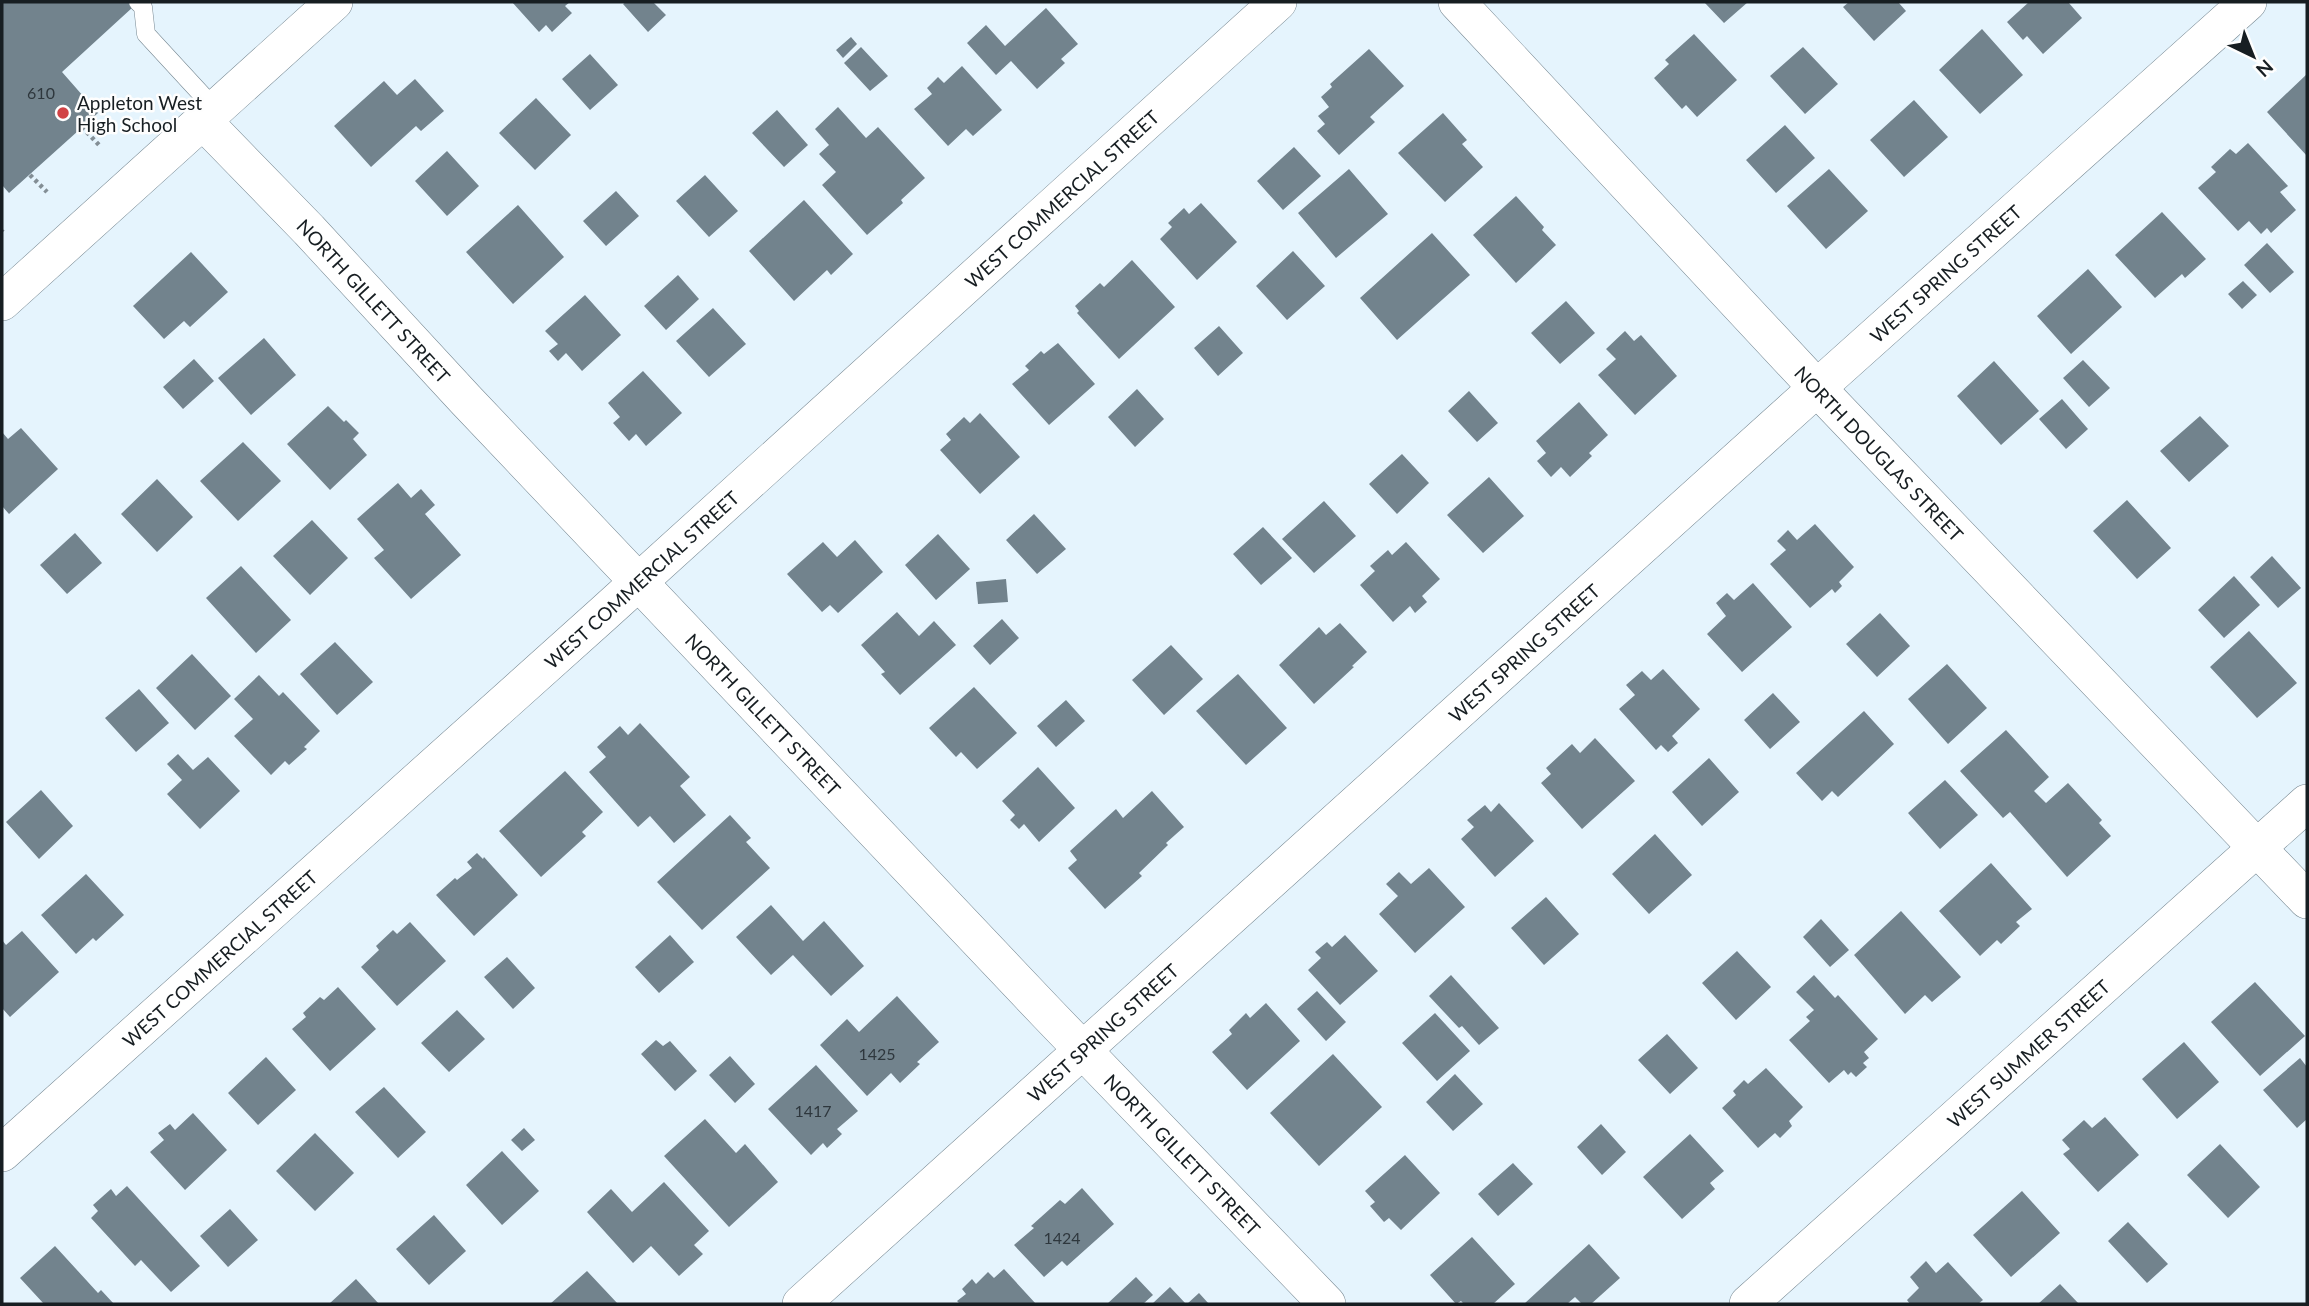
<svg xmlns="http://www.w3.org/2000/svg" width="2309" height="1306" viewBox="0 0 2309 1306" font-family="Lato,sans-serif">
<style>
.building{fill:#72838d}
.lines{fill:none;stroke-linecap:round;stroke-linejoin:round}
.service-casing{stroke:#778892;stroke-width:19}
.minor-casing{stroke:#778892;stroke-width:38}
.path{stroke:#838e95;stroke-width:4.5;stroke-dasharray:3.5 3.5;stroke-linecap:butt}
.service{stroke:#fff;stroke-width:18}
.minor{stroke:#fff;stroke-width:37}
.poi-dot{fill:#d14245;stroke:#fefefe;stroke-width:2.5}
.labels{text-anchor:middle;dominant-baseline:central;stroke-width:5;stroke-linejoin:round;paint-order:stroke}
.number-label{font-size:16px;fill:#2e373d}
.poi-label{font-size:19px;fill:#171e22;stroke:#fefefe;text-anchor:start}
.street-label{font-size:19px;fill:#171e22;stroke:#fefefe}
</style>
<rect width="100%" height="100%" fill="#e5f4fd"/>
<path class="building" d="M2 2H128L133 7 62 72 98 113 9 193 2 185Z
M512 2H570L565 6 572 13 552 32 546 25 539 32Z
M626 2H653L666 15 648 32 623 4Z
M1704 2H1748L1724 23Z
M1849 2H1898L1906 11 1874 41 1843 7Z
M2029 2H2068L2082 18 2043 54 2027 36 2023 40 2007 22Z
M1046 8 1078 44 1061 59 1065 63 1037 89 1011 61 996 75 967 43 986 25 1005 46Z
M1982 29 2023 75 1980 114 1939 70Z
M1694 34 1737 80 1697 117 1686 105 1682 109 1654 78 1669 64 1665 60Z
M851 37 857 44 843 58 836 50Z
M861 47 888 76 870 91 844 63Z
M1803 47 1838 84 1805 114 1770 76Z
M1369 49 1404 86 1370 117 1375 122 1339 155 1317 131 1325 124 1318 116 1329 107 1321 97 1332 87 1330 84Z
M590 54 618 85 590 110 562 79Z
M962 66 1002 110 973 136 966 129 948 146 914 109 932 94 927 88 938 77 944 83Z
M2307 74V156L2267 112Z
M415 79 444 111 421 131 416 126 371 167 334 126 384 81 397 95Z
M536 98 571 135 535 170 499 133Z
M1914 100 1948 137 1904 177 1870 140Z
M838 107 866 138 878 127 925 178 901 200 903 203 867 235 822 185 836 172 819 154 829 145 815 129Z
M777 110 808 145 784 167 752 133Z
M1443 113 1467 140 1462 144 1483 167 1445 202 1398 153Z
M1785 125 1815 158 1776 193 1746 160Z
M2248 143 2288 186 2280 192 2296 210 2271 233 2267 228 2261 234 2249 221 2238 231 2198 188 2216 172 2211 167 2230 149 2236 154Z
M1294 147 1321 176 1283 210 1257 181Z
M447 151 479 186 447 216 415 181Z
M1349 169 1388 214 1336 258 1298 213Z
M1829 169 1868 211 1826 249 1787 206Z
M705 175 738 211 709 237 676 201Z
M616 191 639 216 606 246 583 221Z
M1516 196 1544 227 1542 230 1556 245 1516 283 1473 235Z
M804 200 853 254 831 275 827 270 794 301 749 251Z
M1201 203 1237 242 1197 280 1160 239 1172 227 1168 223 1184 208 1189 214Z
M518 205 564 257 513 304 466 252Z
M2162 212 2206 259 2185 278 2182 274 2155 298 2115 255Z
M1432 233 1470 275 1397 340 1360 298Z
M2267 243 2294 272 2270 293 2244 265Z
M1293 251 1325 286 1287 320 1256 286Z
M191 252 228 292 190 327 184 321 164 339 133 306Z
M1132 260 1175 307 1119 359 1077 313 1079 311 1075 306 1100 283 1104 287Z
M2088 269 2122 307 2071 354 2037 316Z
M678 275 699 299 666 330 644 306Z
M2243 281 2257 295 2242 309 2228 294Z
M585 295 621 335 582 371 566 353 558 361 549 351 558 344 545 331Z
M1566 301 1595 333 1560 364 1531 333Z
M713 308 746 344 709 377 676 341Z
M1219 326 1243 353 1218 376 1194 348Z
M1625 331 1634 341 1641 335 1677 376 1635 415 1598 375 1616 359 1606 349Z
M264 338 296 375 251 415 218 378Z
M1058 343 1095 384 1049 425 1012 384 1029 370 1025 366 1041 351 1044 354Z
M194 359 214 381 183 409 163 387Z
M2083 360 2110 388 2089 407 2063 378Z
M1994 361 2039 411 2001 445 1957 396Z
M643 371 682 413 646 446 636 434 629 441 613 423 620 417 608 403Z
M1137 389 1164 419 1135 447 1108 417Z
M1469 391 1498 423 1477 442 1448 411Z
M2062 399 2088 429 2066 449 2039 419Z
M1579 402 1608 435 1589 453 1592 456 1570 477 1561 467 1551 477 1537 461 1546 453 1536 441Z
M328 406 344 422 346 420 359 433 353 439 367 455 330 490 287 444Z
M980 413 1020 457 980 494 940 450 951 440 946 434 964 417 970 423Z
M2200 416 2229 446 2189 482 2160 451Z
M21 428 58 469 9 514 2 506V432L8 439Z
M243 442 281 481 238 521 200 481Z
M1402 454 1429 483 1397 514 1369 484Z
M1489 477 1524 516 1483 553 1447 515Z
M157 479 193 517 157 552 121 514Z
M398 483 411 498 421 489 435 505 425 514 461 555 411 599 374 558 384 550 357 519Z
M2127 500 2171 548 2137 579 2093 531Z
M1324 501 1356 536 1314 573 1282 539Z
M1034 514 1066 549 1037 574 1006 540Z
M312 520 348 558 310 595 273 556Z
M1815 524 1854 567 1839 582 1842 586 1835 593 1832 589 1810 608 1770 564 1786 550 1777 541 1788 530 1797 540Z
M1263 527 1292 558 1261 585 1233 554Z
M75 533 102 563 67 594 40 565Z
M938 534 970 569 936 600 905 565Z
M855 540 883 572 838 613 830 605 822 612 787 574 823 542 837 557Z
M1406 542 1440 579 1422 596 1427 602 1415 613 1410 606 1393 622 1360 585 1375 571 1370 566 1388 550 1392 555Z
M2272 556 2301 588 2278 608 2250 577Z
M241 566 291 620 256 653 206 598Z
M2234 576 2260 605 2224 638 2198 610Z
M1006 579 1008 602 978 604 976 582Z
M1753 583 1792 627 1742 672 1707 634 1726 616 1716 603 1727 593 1734 600Z
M897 612 919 636 934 621 956 645 900 695 881 674 885 672 861 645Z
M1880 613 1910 646 1877 677 1846 644Z
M1002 619 1019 638 990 665 973 646Z
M1340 623 1367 652 1352 666 1354 667 1314 704 1279 665 1319 627 1326 635Z
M2249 631 2297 683 2257 718 2210 667Z
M335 642 373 682 337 715 300 674Z
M1171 645 1203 679 1164 715 1132 680Z
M192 654 231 696 195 730 156 688Z
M1947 664 1987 708 1948 744 1908 699Z
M1663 669 1700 709 1672 736 1678 743 1668 752 1661 745 1656 750 1619 709 1635 695 1626 685 1642 671 1651 680Z
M1238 674 1287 728 1246 765 1196 711Z
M259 675 279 696 283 692 320 731 304 747 307 749 289 765 285 761 271 775 234 736 253 719 234 699Z
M974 687 1017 733 977 769 961 752 956 757 929 728Z
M139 689 169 723 136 752 105 718Z
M1773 693 1800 722 1770 749 1744 720Z
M1066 700 1085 721 1056 747 1037 726Z
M1864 711 1894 744 1838 797 1832 791 1822 801 1796 773Z
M640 723 690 777 680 786 706 815 674 843 650 816 638 827 589 772 606 757 597 747 620 726 628 735Z
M2006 730 2049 777 2034 791 2046 803 2068 783 2102 820 2099 823 2111 836 2067 877 2010 812 2003 818 1960 771Z
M1595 738 1635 781 1582 829 1541 783 1551 774 1546 768 1572 744 1580 753Z
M178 754 193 770 208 757 240 791 200 829 167 794 182 780 167 764Z
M1709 758 1739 792 1702 826 1672 792Z
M1038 767 1075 808 1039 842 1024 824 1019 829 1010 820 1015 815 1002 801Z
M565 771 603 812 582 832 586 836 541 877 499 831Z
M1945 780 1978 815 1940 849 1908 813Z
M41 790 73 826 39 859 6 822Z
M1152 791 1184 827 1166 843 1168 845 1139 873 1142 876 1105 909 1068 868 1077 860 1070 851 1116 809 1123 818Z
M1499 803 1534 841 1495 877 1461 839 1474 827 1467 820 1485 805 1491 812Z
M730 815 751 838 746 842 770 868 702 930 657 882Z
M1655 834 1692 875 1649 914 1612 874Z
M477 853 483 859 484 857 518 895 474 936 436 895 455 878 457 880 472 868 467 862Z
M1991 863 2032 909 2016 922 2020 926 2001 944 1997 940 1980 956 1939 911Z
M1429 868 1465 907 1415 953 1379 914 1398 896 1386 884 1399 872 1411 884Z
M86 874 124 915 96 941 93 938 76 954 41 915Z
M1546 897 1579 934 1544 965 1511 928Z
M771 905 803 941 824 921 864 966 831 996 793 955 771 975 736 937Z
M1901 911 1961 977 1932 1002 1925 995 1905 1014 1854 955Z
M1821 919 1849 950 1830 967 1803 937Z
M410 922 446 961 397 1006 361 967 379 950 376 946 393 930 397 934Z
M22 931 59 972 10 1017 2 1008V940L6 945Z
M670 935 694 962 659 993 635 967Z
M1345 935 1378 971 1340 1005 1308 970 1321 958 1315 952 1327 942 1332 947Z
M1737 951 1771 987 1736 1020 1702 983Z
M507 957 535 988 513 1009 484 977Z
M1451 975 1499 1028 1479 1045 1462 1026 1459 1028 1429 996Z
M1814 975 1835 998 1838 995 1878 1039 1864 1052 1869 1058 1863 1063 1867 1067 1856 1077 1851 1072 1848 1075 1844 1070 1829 1083 1789 1040 1810 1021 1806 1017 1814 1010 1796 992Z
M2255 982 2305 1036 2260 1076 2211 1022Z
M338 987 376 1029 330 1071 292 1029 306 1017 303 1013 320 997 324 1000Z
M1317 991 1346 1022 1326 1041 1297 1009Z
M897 996 939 1042 917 1062 920 1064 900 1083 891 1073 867 1096 820 1045 847 1019 859 1032Z
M1266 1003 1300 1041 1247 1090 1212 1052 1232 1034 1229 1030 1246 1013 1250 1018Z
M457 1010 485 1039 449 1072 421 1043Z
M1435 1013 1470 1051 1437 1081 1402 1043Z
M1667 1034 1698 1068 1670 1094 1638 1060Z
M656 1040 663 1046 670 1041 697 1071 675 1091 641 1054Z
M2184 1042 2219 1082 2177 1119 2142 1079Z
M1333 1054 1382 1107 1319 1166 1270 1113Z
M730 1056 755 1084 735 1103 709 1075Z
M266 1057 296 1090 258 1125 228 1093Z
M2300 1058 2307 1067V1119L2297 1128 2263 1090Z
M816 1065 858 1111 837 1129 842 1134 827 1148 823 1143 811 1155 768 1109Z
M1766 1068 1803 1107 1789 1121 1792 1126 1780 1138 1775 1133 1758 1148 1722 1108 1736 1095 1733 1091 1744 1080 1748 1084Z
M1455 1074 1483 1104 1453 1131 1426 1102Z
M384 1087 426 1132 398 1158 355 1112Z
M193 1113 227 1150 185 1190 150 1152 164 1140 158 1133 170 1124 175 1130Z
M2105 1117 2139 1155 2098 1192 2063 1154 2070 1149 2062 1140 2084 1120 2092 1128Z
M705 1119 736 1153 745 1144 778 1182 729 1227 664 1156Z
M1601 1124 1626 1152 1602 1175 1577 1147Z
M524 1128 535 1140 522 1151 511 1140Z
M315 1133 354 1173 315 1211 276 1171Z
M1690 1134 1724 1171 1710 1183 1715 1189 1682 1219 1643 1177Z
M2220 1144 2260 1187 2228 1218 2187 1175Z
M502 1151 539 1191 502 1225 466 1185Z
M1405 1155 1440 1193 1401 1230 1389 1218 1384 1222 1370 1206 1375 1202 1365 1191Z
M1513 1163 1533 1184 1498 1216 1478 1194Z
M664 1182 709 1231 694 1245 703 1254 679 1276 651 1246 633 1263 587 1212 611 1189 632 1212Z
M127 1186 200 1266 171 1292 141 1260 135 1266 91 1218 98 1211 93 1205 111 1189 116 1196Z
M1082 1188 1114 1224 1067 1266 1062 1261 1044 1277 1014 1245 1034 1228 1031 1226 1060 1200 1065 1204Z
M2022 1191 2060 1233 2011 1277 1973 1235Z
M230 1209 258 1240 228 1267 200 1236Z
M434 1215 466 1251 429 1285 396 1249Z
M2128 1222 2168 1264 2147 1283 2108 1241Z
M1472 1237 1515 1284 1493 1304H1464L1461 1301 1456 1304 1430 1275Z
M1589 1244 1620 1278 1591 1304H1582L1575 1297 1567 1304H1524Z
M55 1246 98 1293 101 1290 114 1304H44L20 1278Z
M1926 1261 1936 1273 1948 1262 1983 1300 1978 1304H1910L1907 1300 1919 1288 1910 1277Z
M1004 1269 1036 1304H960L957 1301 966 1294 962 1289 972 1279 976 1284 988 1272 994 1278Z
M587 1271 618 1304H550Z
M1136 1277 1153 1295 1143 1304H1107Z
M356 1279 379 1304H329Z
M2060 1284 2079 1304H2038Z
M1170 1287 1186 1304H1152Z
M1199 1293 1209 1304H1187Z"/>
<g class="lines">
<g class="service-casing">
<path id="service" d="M138 2 143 7 146 34 216 110"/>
</g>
<g class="minor-casing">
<g id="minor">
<path id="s1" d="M1457 2 1817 388 2307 900"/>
<path id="s2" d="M203 121 309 230 465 399 1047 1013 1327 1304"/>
<path d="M2 302 334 2"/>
<path id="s3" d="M2 1153 602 615 1278 2"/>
<path id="s4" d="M801 1304 1817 388 2248 2"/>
<path id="s5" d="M1748 1304 2307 803"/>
</g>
</g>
<path class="path" d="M82 127 99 145
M30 175 47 192
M2 231 3 232"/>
<use href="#service" class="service"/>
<use href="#minor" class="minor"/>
</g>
<circle class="poi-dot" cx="63" cy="113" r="7"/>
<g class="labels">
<g class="number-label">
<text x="41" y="92">610</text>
<text x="877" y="1053">1425</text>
<text x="813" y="1110">1417</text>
<text x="1062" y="1237">1424</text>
</g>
<g class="poi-label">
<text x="77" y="102">Appleton West<tspan x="77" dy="22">High School</tspan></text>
</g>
<g class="street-label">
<text stroke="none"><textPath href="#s3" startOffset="1426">WEST COMMERCIAL STREET</textPath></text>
<text stroke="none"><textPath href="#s4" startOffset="1540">WEST SPRING STREET</textPath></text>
<text stroke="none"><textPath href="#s2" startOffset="248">NORTH GILLETT STREET</textPath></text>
<text stroke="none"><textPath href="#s1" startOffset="618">NORTH DOUGLAS STREET</textPath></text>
<text stroke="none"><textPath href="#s3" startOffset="859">WEST COMMERCIAL STREET</textPath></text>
<text stroke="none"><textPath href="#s4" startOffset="973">WEST SPRING STREET</textPath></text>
<text stroke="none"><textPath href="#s2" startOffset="816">NORTH GILLETT STREET</textPath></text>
<text stroke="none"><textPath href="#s3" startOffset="292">WEST COMMERCIAL STREET</textPath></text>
<text stroke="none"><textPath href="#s4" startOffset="406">WEST SPRING STREET</textPath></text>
<text stroke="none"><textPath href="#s5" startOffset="376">WEST SUMMER STREET</textPath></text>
<text stroke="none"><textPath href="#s2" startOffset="1424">NORTH GILLETT STREET</textPath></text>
</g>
</g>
<rect width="2309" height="1306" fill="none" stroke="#171e22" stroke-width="7"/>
<g transform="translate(2253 56) rotate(137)" stroke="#fefefe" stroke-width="5" paint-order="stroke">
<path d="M0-5L12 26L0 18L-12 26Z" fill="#171e22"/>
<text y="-10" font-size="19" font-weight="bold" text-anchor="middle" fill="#171e22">N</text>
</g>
</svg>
